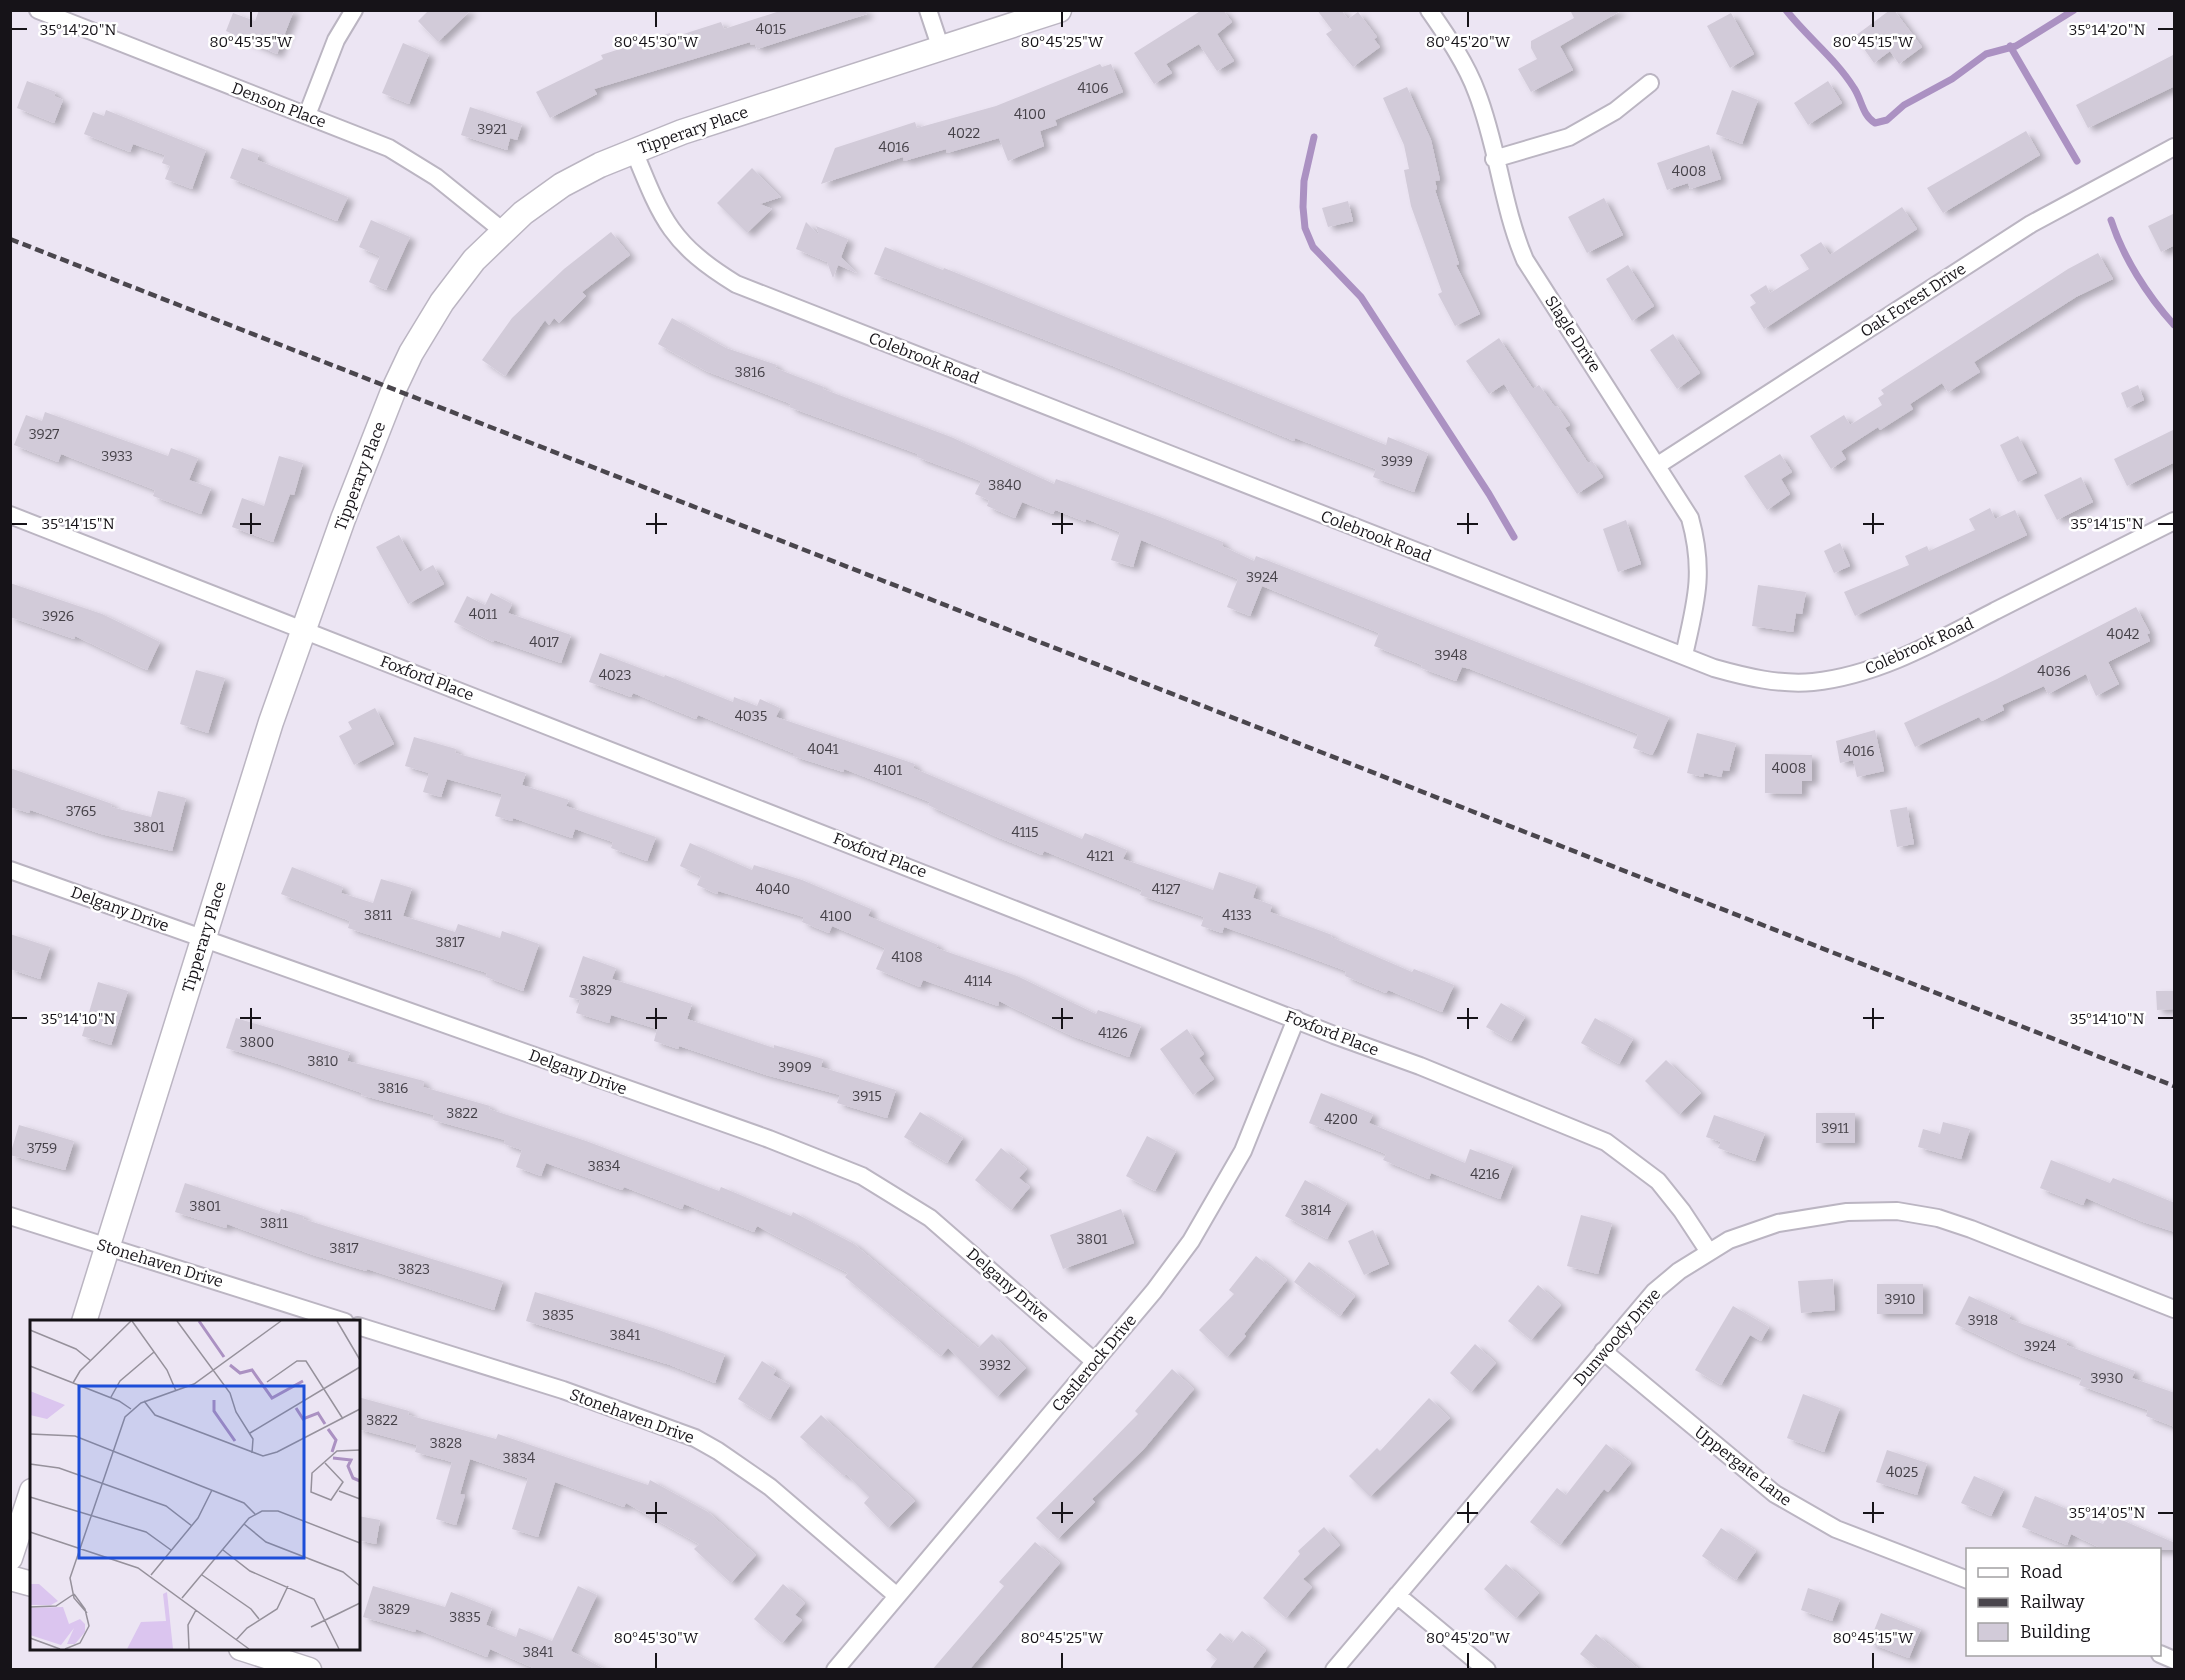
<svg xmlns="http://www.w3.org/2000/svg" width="2185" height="1680" viewBox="0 0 2185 1680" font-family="Bitter,serif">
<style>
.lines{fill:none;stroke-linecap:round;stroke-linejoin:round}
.stream{stroke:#ab91c2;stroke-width:7}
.building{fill:#d2cbd9;filter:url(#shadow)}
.street-casing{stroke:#bbb5c2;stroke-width:20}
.secondary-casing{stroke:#bbb5c2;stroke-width:27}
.street{stroke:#fff;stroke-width:16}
.secondary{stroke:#fff;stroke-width:24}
.rail{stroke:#4a464d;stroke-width:4.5;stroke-dasharray:9 4.5;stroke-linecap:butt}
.ticks{fill:none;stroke:#161318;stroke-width:2}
.labels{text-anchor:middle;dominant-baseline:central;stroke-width:5;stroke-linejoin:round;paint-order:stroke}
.number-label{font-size:14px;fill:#454148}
.street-label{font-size:16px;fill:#161318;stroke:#fff}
.inset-river{fill:none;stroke:#ab91c2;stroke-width:3}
.inset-road{fill:none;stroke:#96919b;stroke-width:1.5}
.view{fill:#1d4ed8;fill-opacity:0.15;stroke:#1d4ed8;stroke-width:3}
.inset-edge{fill:none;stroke:#161318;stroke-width:3}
.ticks-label{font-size:15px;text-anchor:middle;fill:#161318;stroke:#fff;stroke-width:5;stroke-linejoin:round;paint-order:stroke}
</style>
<defs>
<filter id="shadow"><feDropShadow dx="6" dy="4" stdDeviation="3" flood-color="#0004"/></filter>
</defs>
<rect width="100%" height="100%" fill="#ece5f3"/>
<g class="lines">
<path class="stream" d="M1786 10C1807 37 1836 59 1854 88 1862 100 1862 115 1875 123L1887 120 1904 105 1952 79 1986 54 2016 46 2074 10
M2010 46 2077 161
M1314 137 1304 181 1303 207 1305 228 1313 247 1361 297 1489 494 1514 537
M2111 220C2123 257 2147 295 2174 325"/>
</g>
<path class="building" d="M259 10H294L277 54 226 31 233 13 255 21Z
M429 10H471L438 42 418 21Z
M783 10H866L867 14 757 49 755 44 751 45 750 42 594 89 597 94 550 118 536 92 603 59 601 55 670 33 671 38 721 22 724 29Z
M1202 10H1223L1232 22 1217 34 1234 61 1217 71 1199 44 1166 64 1172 73 1154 84 1134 53Z
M1317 10H1341L1348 19 1358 12 1377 37 1374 39 1380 47 1353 67 1326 34 1332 30Z
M1570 10H1622L1560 46 1573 70 1531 92 1518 69 1537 59 1531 48V41L1574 18Z
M1890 10H1894L1922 47 1899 64 1890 51 1874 63 1855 36Z
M1731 13 1754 54 1730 68 1707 26Z
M403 43 429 54 409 104 382 93Z
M2175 54V86L2088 128 2076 105Z
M1100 64 1102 67 1111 64 1123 92 1055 120 1057 125 1040 131 1044 146 1008 161 999 138 947 153 946 149 904 161 903 157 821 184 835 148 915 122 917 128 996 106Z
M27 81 56 92 54 96 63 100 54 123 17 108Z
M1828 81 1842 103 1808 125 1794 103Z
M1407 87 1431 140 1440 180 1435 181 1437 189 1435 190 1459 264 1456 265 1480 314 1455 326 1438 294 1442 292 1411 206 1404 170 1409 169 1404 145 1383 98Z
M1732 90 1758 100 1742 144 1716 134Z
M470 107 522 124 517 140 510 138 507 150 461 135Z
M106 110 206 150 192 189 165 179 170 166 162 163 165 155 133 144 130 152 84 134 93 112 104 116Z
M2026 131 2040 155 1943 213 1927 188Z
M1709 145 1721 179 1690 189 1688 183 1667 190 1657 163Z
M242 148 259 154 257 160 348 197 337 221 230 178Z
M752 168 781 197 760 204 772 209 747 233 717 203Z
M1604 198 1623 235 1587 253 1568 217Z
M1348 201 1353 221 1328 227 1322 208Z
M1902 207 1917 229 1764 329 1750 307 1756 303 1750 295 1766 285 1770 293 1809 269 1800 255 1821 242 1830 255Z
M2175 213V245L2161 252 2148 226Z
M371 220 410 237 386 290 369 282 380 256 359 247Z
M806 222 819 235 816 226 848 239 841 257 857 273 838 265 833 278 827 262 796 249Z
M611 232 630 255 582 292 586 296 559 323 554 318 549 325 545 320 505 376 482 360 512 318 564 269Z
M885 247 943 270 944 268 1386 445 1388 437 1428 453 1414 492 1373 477 1376 469 1295 438 1294 441 1113 366 874 274Z
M2098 253 2113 279 2076 297 1974 362 1980 372 1948 392 1942 383 1910 404 1913 409 1880 430 1878 427 1841 451 1846 459 1831 469 1810 436 1844 415 1850 425 1882 405 1878 398 1884 394 1881 390 2068 269Z
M1628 265 1654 306 1632 321 1606 279Z
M672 318 726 348 777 365 775 368 824 387 823 389 951 437 1054 484 1056 479 1160 517 1223 542 1222 546 1254 561 1256 556 1669 717 1656 748 1652 755 1633 748 1638 734 1470 669 1462 667 1456 681 1421 668 1422 665 1374 646 1379 633 1262 586 1250 616 1227 607 1238 579 1141 540 1133 567 1111 560 1120 532 1086 519V522L1055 510 1053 514 1022 502 1015 518 987 506 989 500 975 494 981 481 917 457 918 454 789 407 791 404 706 371 658 344Z
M1673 334 1700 373 1677 389 1650 350Z
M1499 338 1533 389 1539 385 1555 407 1557 406 1570 425 1565 428 1588 463 1592 461 1603 477 1577 494 1504 384 1489 394 1466 361Z
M2138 385 2144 400 2127 408 2121 393Z
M45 412 168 456 171 448 198 458 189 480 211 488 201 514 153 496 155 490 61 454 58 462 14 445 26 415 42 421Z
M2175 429V462L2127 486 2114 459Z
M2018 436 2037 473 2018 482 2000 445Z
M1780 454 1792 472 1781 479 1790 494 1767 510 1744 476Z
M279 456 303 463 294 495 290 494 273 542 232 527 242 498 264 506Z
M2081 477 2093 502 2057 520 2044 495Z
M1990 508 1995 519 2015 510 2027 535 1855 616 1844 592 1909 565 1905 556 1927 546 1929 551 1975 530 1969 519Z
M1626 520 1641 564 1618 572 1603 529Z
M399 535 420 572 433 565 444 584 408 604 376 547Z
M1840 543 1850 566 1834 573 1824 551Z
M10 583 102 614 160 642 147 670 75 636 74 639 10 617Z
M1758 585 1806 592 1802 614 1796 613 1793 632 1752 626Z
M491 593 512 604 508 613 571 635 561 663 494 640 493 642 454 622 467 596 485 605Z
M2136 607 2150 633 2147 634 2150 641 2108 662 2119 684 2096 696 2086 674 2048 694 2044 686 2002 705 2004 710 1982 721 1979 717 1915 747 1904 723 1997 679Z
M600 653 664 677 665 675 733 702 734 697 757 706 760 699 780 708 776 717 915 764 913 768 1082 839 1085 833 1127 850 1123 859 1213 890 1219 872 1257 885 1253 898 1272 905 1270 912 1332 935 1331 937 1412 972 1414 969 1454 985 1442 1012 1388 990 1386 993 1345 976 1346 971 1279 946 1224 927 1222 933 1201 926 1204 917 1140 895 1142 890 1044 851 1042 855 997 837 928 805 930 802 844 769 843 772 793 756V753L698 715 696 719 633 693 631 697 589 682Z
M196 670 225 678 208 733 180 724Z
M375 708 394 744 354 765 339 736 352 729 348 722Z
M1875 730 1884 771 1857 777 1853 760 1840 763 1836 741Z
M1697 733 1736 743 1729 771 1723 770 1721 777 1704 773 1703 777 1687 773Z
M414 737 456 749 455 753 526 773 522 785 569 800 566 806 656 837 647 861 611 848 613 842 575 829 572 838 513 818 512 821 495 816 502 794 447 779 441 797 423 792 429 773 405 766Z
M1765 754 1812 755V781H1802V794L1765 793Z
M10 768 112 804 111 807 151 817 158 791 186 798 172 851 101 834 30 810 29 813 10 807Z
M1907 807 1914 844 1897 847 1890 810Z
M690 843 752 870 754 865 802 880 871 909 868 916 938 945 936 948 1017 976 1096 1014 1098 1010 1141 1025 1129 1057 1072 1036 999 1001 998 1006 923 980 920 987 876 969 885 948 832 926 829 933 802 922 804 917 718 891 717 894 697 885 701 876 680 866Z
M292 867 343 887 341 893 373 903 381 879 412 888 403 916 455 932 458 924 500 938 502 931 539 944 523 991 486 977 487 973 348 928 350 921 281 894Z
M10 934 50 947 40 979 10 969Z
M583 956 616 968 612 979 692 1004 687 1019 774 1048V1045L823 1059 821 1067 896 1090 887 1118 837 1103 840 1095 766 1075 679 1046 678 1049 654 1041 657 1029 611 1015 609 1023 576 1013 580 1000 569 997Z
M98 982 128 991 111 1045 82 1036Z
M2156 991H2175V1009L2157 1010Z
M1501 1003 1525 1017 1511 1041 1486 1027Z
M236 1018 350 1052 347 1061 424 1081 423 1087 490 1106 489 1109 586 1141 719 1191 721 1187 791 1216 793 1212 854 1244 978 1348 992 1334 1026 1368 997 1397 948 1348 941 1356 845 1277 848 1273 757 1226 754 1232 684 1204 682 1209 624 1187 622 1190 546 1163 541 1176 516 1167 522 1150 504 1144 505 1140 433 1120 434 1115 361 1095 362 1093 278 1064 226 1048Z
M1595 1018 1633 1039 1619 1064 1581 1043Z
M1187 1029 1204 1054 1199 1058 1214 1079 1193 1095 1160 1049Z
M1666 1060 1701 1093 1679 1115 1645 1081Z
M1321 1093 1373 1114 1369 1123 1465 1163 1470 1149 1513 1165 1500 1199 1431 1173 1429 1179 1383 1160 1386 1154 1309 1123Z
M920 1112 963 1138 947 1163 904 1137Z
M1816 1113H1855V1143H1816Z
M1714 1115 1765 1133 1755 1161 1718 1148 1721 1142 1706 1137Z
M1943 1122 1970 1129 1961 1159 1918 1147 1923 1129 1940 1134Z
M19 1125 74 1141 65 1170 10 1155Z
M1147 1136 1176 1151 1155 1191 1126 1176Z
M1001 1148 1027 1169 1019 1178 1030 1187 1011 1210 975 1180Z
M2051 1160 2110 1183 2113 1178 2175 1203V1232L2143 1222 2086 1198 2083 1205 2040 1188Z
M1305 1180 1347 1203 1327 1239 1285 1216Z
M185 1183 279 1214 281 1209 304 1216 303 1219 503 1281 494 1310 367 1269 366 1271 313 1255 227 1224 226 1228 175 1212Z
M1121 1209 1134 1243 1063 1269 1050 1235Z
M1581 1215 1612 1223 1598 1274 1567 1266Z
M1373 1230 1389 1264 1364 1275 1348 1241Z
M1256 1256 1287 1280 1244 1334 1246 1336 1227 1357 1199 1330 1234 1294 1229 1290Z
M1309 1262 1355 1296 1340 1316 1294 1282Z
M1833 1279 1835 1310 1801 1313 1798 1281Z
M1877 1284H1923V1314H1877Z
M1538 1285 1561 1305 1531 1340 1508 1321Z
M535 1292 653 1328 725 1354 715 1383 670 1365 526 1321Z
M1969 1296 2011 1315 2009 1319 2068 1341 2066 1345 2135 1371 2132 1378 2175 1393V1427L2146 1416 2148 1410 2079 1385 2082 1378 2020 1355 1955 1324Z
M1733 1306 1769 1327 1761 1341 1750 1335 1721 1385 1695 1370Z
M1475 1344 1496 1363 1471 1392 1450 1373Z
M762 1361 776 1370 773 1375 790 1385 770 1419 738 1399Z
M1172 1369 1194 1389 1143 1450 1092 1499 1095 1502 1058 1539 1036 1518 1138 1414 1135 1411Z
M1803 1394 1840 1408 1824 1452 1787 1438Z
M358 1397 409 1411 408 1415 496 1439 498 1434 648 1485 650 1480 708 1512 756 1555 731 1583 694 1549 699 1544 626 1503 624 1507 555 1482 538 1537 512 1529 528 1478 470 1459 460 1494 465 1495 456 1525 436 1519 452 1462 415 1452 417 1445 358 1429Z
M1429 1398 1450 1418 1370 1497 1349 1476 1377 1448 1380 1451Z
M821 1415 915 1501 888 1528 864 1503 869 1497 846 1474 844 1476 800 1437Z
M1606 1444 1631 1463 1608 1492 1604 1489 1560 1545 1530 1522 1557 1488 1566 1495Z
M1887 1450 1927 1463 1917 1495 1876 1482Z
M1974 1476 2004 1489 1991 1516 1961 1503Z
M2035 1496 2103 1524 2108 1514 2175 1543V1550H2105L2071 1534 2067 1545 2022 1527Z
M358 1516 380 1520 376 1544 358 1540Z
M1324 1527 1340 1545 1303 1579 1312 1587 1286 1618 1263 1598 1300 1554 1298 1551Z
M1721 1528 1756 1551 1736 1580 1702 1556Z
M1035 1542 1060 1563 969 1670H932L1004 1586 999 1582Z
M1506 1564 1539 1593 1516 1618 1484 1589Z
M783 1584 805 1603 795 1615 802 1620 782 1643 754 1619Z
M373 1586 445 1607 451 1592 492 1608 486 1625 516 1637 519 1628 552 1641 578 1586 597 1595 571 1651 606 1670H538L490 1649 487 1657 416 1629 415 1632 363 1617Z
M1808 1588 1840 1599 1832 1621 1801 1610Z
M1881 1613 1921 1629 1909 1658 1869 1643Z
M1242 1631 1266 1650 1251 1670H1209L1217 1659 1206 1650 1220 1633 1232 1643Z
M1596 1634 1640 1670H1600L1580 1654Z"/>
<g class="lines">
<g class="street-casing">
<path id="street" d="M38 10 389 148 436 177 503 231
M928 10 941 49
M1429 10C1447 36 1466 63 1477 93 1498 147 1502 206 1525 260L1690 518C1705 572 1696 602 1684 655
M307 115 336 40 354 10
M634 151C662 220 671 244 736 284L1714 668C1746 677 1779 685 1813 682 1879 675 1937 641 1995 611 2055 581 2115 551 2174 521
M1494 159 1569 137 1615 111 1650 83
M1658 465 2031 224 2174 147
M10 515 1334 1035 1420 1066 1606 1142 1658 1181 1682 1211 1709 1252
M10 870 769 1139 862 1176 930 1218 1095 1362
M10 1216 345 1322
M358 1326 563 1390 695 1438 718 1451 770 1487 897 1596
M1603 1351 1775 1494 1836 1529 1968 1580
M1397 1595 1487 1670
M2160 1654 2174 1660
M835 1670 1154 1291 1191 1241 1243 1151 1296 1019
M1334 1670 1654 1292 1679 1271 1729 1240 1778 1223 1847 1212 1897 1211 1938 1218 1971 1229 2174 1309"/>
</g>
<g class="secondary-casing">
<path id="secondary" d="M84 1322 271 722 343 519 394 389 411 353 442 302 474 260 523 213 562 185 600 165 682 132 1059 10
M10 1558 32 1491
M10 1578 32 1584
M241 1648 309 1670"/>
</g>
<use href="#street" class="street"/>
<use href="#secondary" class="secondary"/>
<path class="rail" d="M10 239 2174 1086"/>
</g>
<path class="ticks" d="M251 12V27M656 12V27M1062 12V27M1468 12V27M1873 12V27M12 29H27M2158 29H2173M251 513V534M656 513V534M1062 513V534M1468 513V534M1873 513V534M12 524H27M240 524H261M646 524H667M1052 524H1073M1457 524H1478M1863 524H1884M2158 524H2173M251 1008V1029M656 1008V1029M1062 1008V1029M1468 1008V1029M1873 1008V1029M12 1018H27M240 1018H261M646 1018H667M1052 1018H1073M1457 1018H1478M1863 1018H1884M2158 1018H2173M656 1502V1523M1062 1502V1523M1468 1502V1523M1873 1502V1523M646 1513H667M1052 1513H1073M1457 1513H1478M1863 1513H1884M2158 1513H2173M656 1653V1668M1062 1653V1668M1468 1653V1668M1873 1653V1668"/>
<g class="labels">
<g class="number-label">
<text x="771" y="29">4015</text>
<text x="1093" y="88">4106</text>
<text x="1030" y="114">4100</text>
<text x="492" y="129">3921</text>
<text x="964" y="133">4022</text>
<text x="894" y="147">4016</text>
<text x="1689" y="171">4008</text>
<text x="750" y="372">3816</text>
<text x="44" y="434">3927</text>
<text x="117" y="456">3933</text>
<text x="1397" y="461">3939</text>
<text x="1005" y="485">3840</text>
<text x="1262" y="577">3924</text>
<text x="483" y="614">4011</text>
<text x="58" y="616">3926</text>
<text x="2123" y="634">4042</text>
<text x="544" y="642">4017</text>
<text x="1451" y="655">3948</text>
<text x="2054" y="671">4036</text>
<text x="615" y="675">4023</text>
<text x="751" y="716">4035</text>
<text x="823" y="749">4041</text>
<text x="1859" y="751">4016</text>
<text x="1789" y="768">4008</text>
<text x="888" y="770">4101</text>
<text x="81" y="811">3765</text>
<text x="149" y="827">3801</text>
<text x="1025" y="832">4115</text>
<text x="1100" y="856">4121</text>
<text x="773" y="889">4040</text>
<text x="1166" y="889">4127</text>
<text x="378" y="915">3811</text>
<text x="1237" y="915">4133</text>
<text x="836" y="916">4100</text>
<text x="450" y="942">3817</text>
<text x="907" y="957">4108</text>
<text x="978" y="981">4114</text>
<text x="596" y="990">3829</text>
<text x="1113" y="1033">4126</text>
<text x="257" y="1042">3800</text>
<text x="323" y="1061">3810</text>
<text x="795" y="1067">3909</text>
<text x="393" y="1088">3816</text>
<text x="867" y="1096">3915</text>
<text x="462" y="1113">3822</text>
<text x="1341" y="1119">4200</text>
<text x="1835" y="1128">3911</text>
<text x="42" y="1148">3759</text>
<text x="604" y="1166">3834</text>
<text x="1485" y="1174">4216</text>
<text x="205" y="1206">3801</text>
<text x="1316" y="1210">3814</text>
<text x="274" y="1223">3811</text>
<text x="1092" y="1239">3801</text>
<text x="344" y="1248">3817</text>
<text x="414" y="1269">3823</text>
<text x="1900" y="1299">3910</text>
<text x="558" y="1315">3835</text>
<text x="1983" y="1320">3918</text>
<text x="625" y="1335">3841</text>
<text x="2040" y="1346">3924</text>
<text x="995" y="1365">3932</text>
<text x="2107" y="1378">3930</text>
<text x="382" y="1420">3822</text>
<text x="446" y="1443">3828</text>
<text x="519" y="1458">3834</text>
<text x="1902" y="1472">4025</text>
<text x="394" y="1609">3829</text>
<text x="465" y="1617">3835</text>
<text x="538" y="1652">3841</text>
</g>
<g class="street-label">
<text transform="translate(279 105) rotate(21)">Denson Place</text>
<text transform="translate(693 130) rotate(-19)">Tipperary Place</text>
<text transform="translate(1913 300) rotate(-33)">Oak Forest Drive</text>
<text transform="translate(1573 334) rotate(57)">Slagle Drive</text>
<text transform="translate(924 358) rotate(21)">Colebrook Road</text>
<text transform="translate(360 476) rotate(-69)">Tipperary Place</text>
<text transform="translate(1376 536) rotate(21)">Colebrook Road</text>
<text transform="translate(1919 646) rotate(-24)">Colebrook Road</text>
<text transform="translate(427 678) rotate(21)">Foxford Place</text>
<text transform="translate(880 855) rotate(21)">Foxford Place</text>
<text transform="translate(120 909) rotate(20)">Delgany Drive</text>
<text transform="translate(204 937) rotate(-73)">Tipperary Place</text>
<text transform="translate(1332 1033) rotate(21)">Foxford Place</text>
<text transform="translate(578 1072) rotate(20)">Delgany Drive</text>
<text transform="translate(160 1263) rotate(17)">Stonehaven Drive</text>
<text transform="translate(1008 1285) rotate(41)">Delgany Drive</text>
<text transform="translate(1617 1337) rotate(-49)">Dunwoody Drive</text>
<text transform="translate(1094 1363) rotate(-50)">Castlerock Drive</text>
<text transform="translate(632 1416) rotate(20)">Stonehaven Drive</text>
<text transform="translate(1743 1466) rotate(38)">Uppergate Lane</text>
</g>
</g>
<g transform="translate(30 1320)">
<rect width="330" height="330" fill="#ece5f3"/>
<path d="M0 71 35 85 17 99 0 95ZM0 264H9L28 281 21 285H0ZM137 272 143 329H97L111 302 136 301 133 274ZM33 287 39 304 50 299 55 304V312L45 324H37L44 308 31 325 0 315V288Z" fill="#dbc5ef"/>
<path class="inset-river" d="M169 1 194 37M200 45 210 53 222 50 242 78 273 61M184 80V91L205 121M266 88 273 99 288 93 295 104M298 109 306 120 302 132M303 138 321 140 318 146 323 158 330 161"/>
<path class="inset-road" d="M102 1 137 50 146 71M147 1 200 73 206 92 223 119 222 133M307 1 330 40M0 10 46 29 61 41M0 46 89 81 101 89M237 62 267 41H276L313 99M43 63 50 51 101 1M81 77 90 61 124 32M114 81 125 95 233 136 247 132 330 89M220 113 330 47M0 114 45 116 214 183 225 194M295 143 313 162 301 180 281 172 282 153 307 131 330 130M0 144 29 148 136 186 162 206M309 171 330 179M0 177 116 212 141 230M214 204 236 222 313 252 330 266M0 212 108 248 219 329M193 230 220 251 284 279 309 329M121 255 168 198 182 170M172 255 221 289 229 299M152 278 219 198 232 191H248L330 223M0 287 26 286 44 274M57 293 44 278 40 258 95 97 111 83 164 64 251 1M281 307 330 283M0 318 30 329M206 320 217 308 247 289 258 266M35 329 50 323 59 306 55 289 44 274M159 329 158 305 166 290"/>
<path class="view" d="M49 66H274V238H49Z"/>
<rect width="330" height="330" class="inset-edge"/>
</g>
<g class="ticks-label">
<text x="78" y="35">35°14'20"N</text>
<text x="2107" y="35">35°14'20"N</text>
<text x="251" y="47">80°45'35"W</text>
<text x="656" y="47">80°45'30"W</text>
<text x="1062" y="47">80°45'25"W</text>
<text x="1468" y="47">80°45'20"W</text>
<text x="1873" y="47">80°45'15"W</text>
<text x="78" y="529">35°14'15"N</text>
<text x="2107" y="529">35°14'15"N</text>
<text x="78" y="1024">35°14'10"N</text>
<text x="2107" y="1024">35°14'10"N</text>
<text x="2107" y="1518">35°14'05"N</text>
<text x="656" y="1643">80°45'30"W</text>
<text x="1062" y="1643">80°45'25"W</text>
<text x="1468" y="1643">80°45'20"W</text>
<text x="1873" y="1643">80°45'15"W</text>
</g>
<rect width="2185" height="1680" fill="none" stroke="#161318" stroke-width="24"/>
<rect x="1966" y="1548" width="195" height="108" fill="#ffffff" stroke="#a2a1a3" stroke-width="1.5"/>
<rect x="1978" y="1568" width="30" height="9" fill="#ffffff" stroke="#a2a1a3" stroke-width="1.5"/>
<text x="2020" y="1578" font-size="18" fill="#161318">Road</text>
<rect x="1978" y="1598" width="30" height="9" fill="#4a464d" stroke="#a2a1a3" stroke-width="1.5"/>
<text x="2020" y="1608" font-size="18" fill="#161318">Railway</text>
<rect x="1978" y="1623" width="30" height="18" fill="#d2cbd9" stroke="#a2a1a3" stroke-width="1.5"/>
<text x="2020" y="1638" font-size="18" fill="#161318">Building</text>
</svg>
